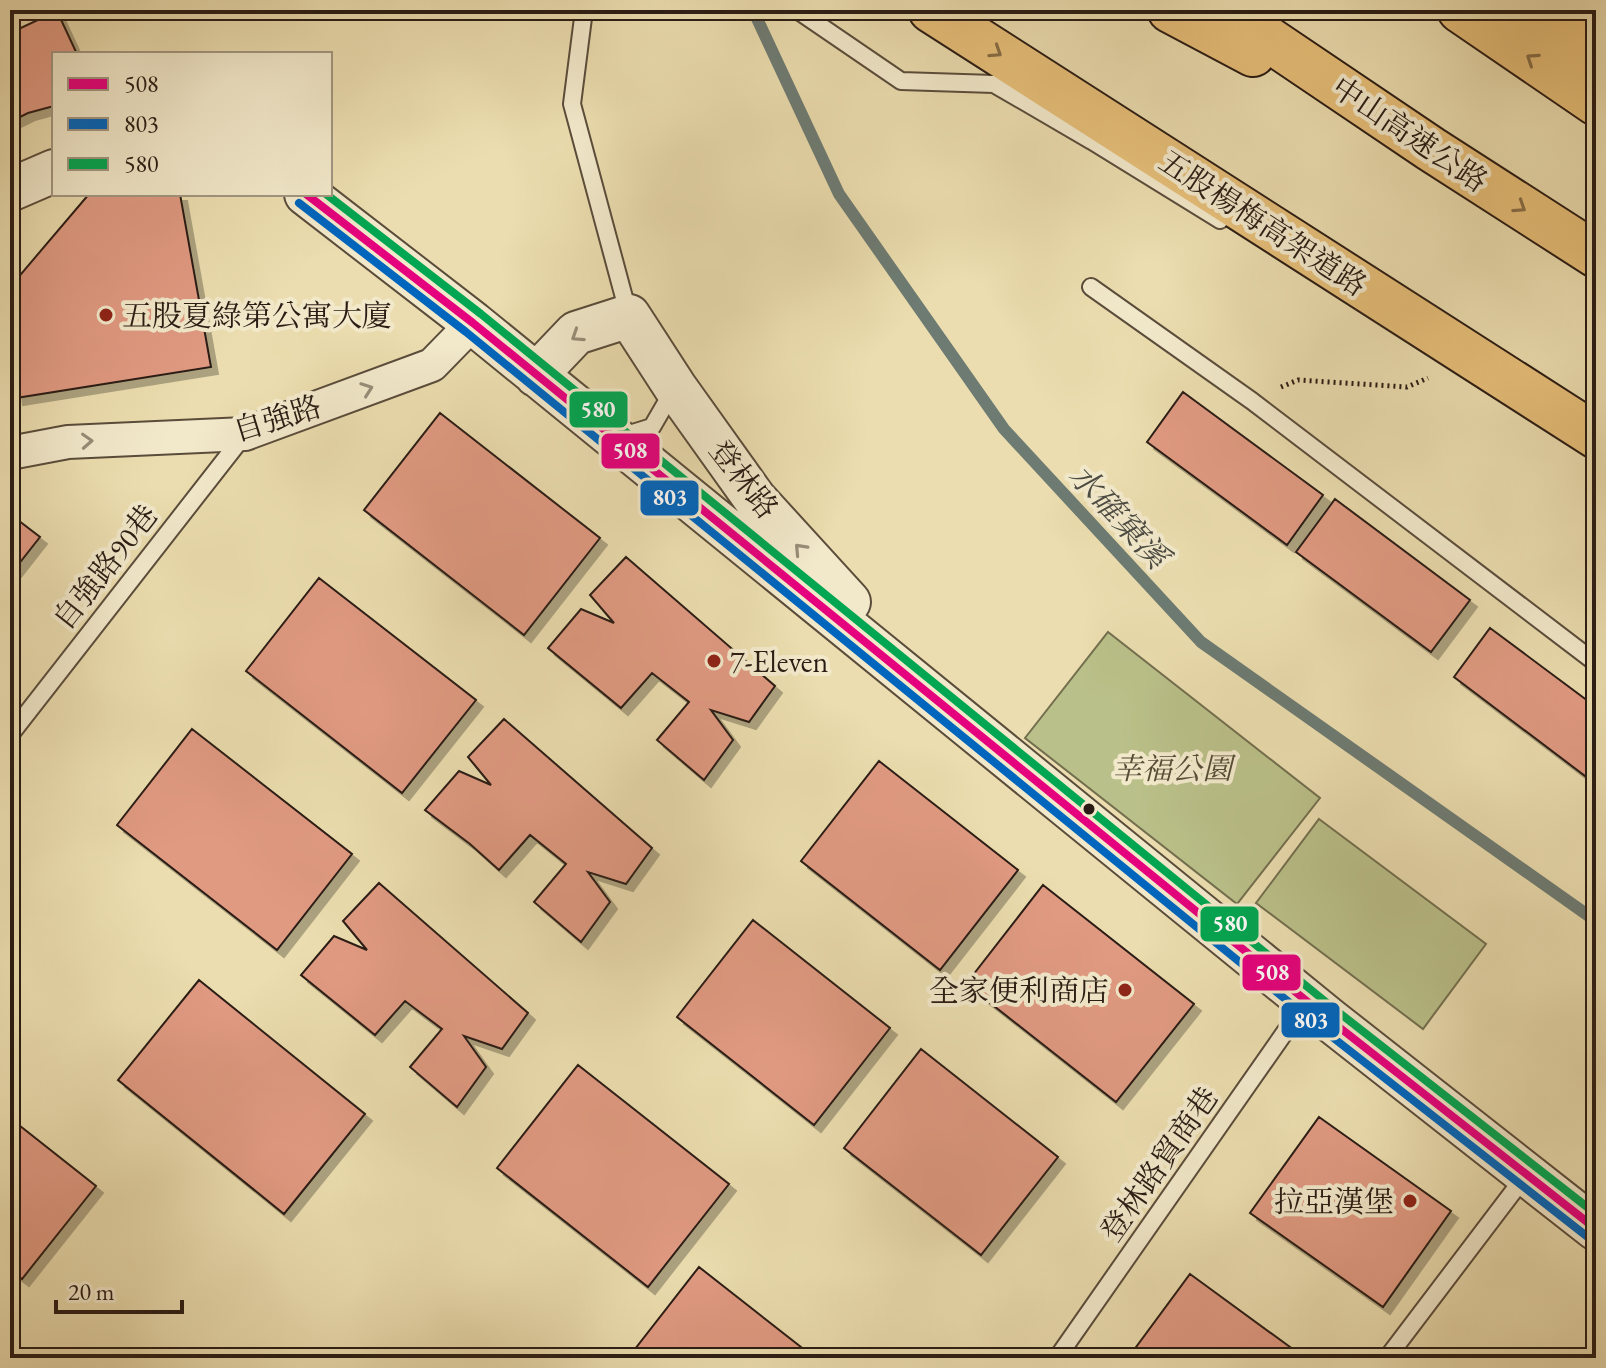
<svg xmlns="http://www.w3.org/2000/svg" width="1606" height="1368" viewBox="0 0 1606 1368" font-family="'EB Garamond','Noto Serif TC',serif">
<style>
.green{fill:#bac089;stroke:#726e4e;stroke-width:2}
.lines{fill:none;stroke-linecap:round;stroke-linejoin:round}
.stream{stroke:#6d7b73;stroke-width:12}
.building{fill:#e09a82;stroke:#2a1c14;stroke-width:2;filter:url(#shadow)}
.service-casing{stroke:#5a4c3b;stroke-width:20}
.minor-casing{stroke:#5a4c3b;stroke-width:36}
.tertiary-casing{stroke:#5a4c3b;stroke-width:46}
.motorway-casing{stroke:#2a1c14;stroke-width:48}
.path{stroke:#2a1c14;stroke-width:5;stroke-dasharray:2 4;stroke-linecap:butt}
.service{stroke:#f2e9cb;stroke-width:16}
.minor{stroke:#f2e9cb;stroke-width:32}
.tertiary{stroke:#f2e9cb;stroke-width:42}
.motorway{stroke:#e6be78;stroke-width:44}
.bus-1-casing{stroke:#f2e9cb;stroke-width:14}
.bus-2-casing{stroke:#f2e9cb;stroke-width:14}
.bus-3-casing{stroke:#f2e9cb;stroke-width:14}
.bus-1{stroke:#e5007d;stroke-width:8}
.bus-2{stroke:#0065bd;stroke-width:8}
.bus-3{stroke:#00a651;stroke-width:8}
.oneway{stroke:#886d46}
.oneway2{stroke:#988d79}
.poi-dot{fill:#8f2418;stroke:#f2e9cb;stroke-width:3}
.bus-dot{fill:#2a1c14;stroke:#f2e9cb;stroke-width:3}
.labels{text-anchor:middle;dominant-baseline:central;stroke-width:8;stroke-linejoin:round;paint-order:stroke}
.street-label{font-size:30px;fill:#2a1c14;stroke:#f2e9cb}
.poi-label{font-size:30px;fill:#2a1c14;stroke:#f2e9cb;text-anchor:start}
.park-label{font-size:30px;font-style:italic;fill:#554d37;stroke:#f2e9cb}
.water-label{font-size:32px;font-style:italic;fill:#4b4b43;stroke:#f2e9cb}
.line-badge{stroke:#f2e9cb;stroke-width:3}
.badge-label{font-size:22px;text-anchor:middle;font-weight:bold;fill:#fff}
</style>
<defs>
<filter id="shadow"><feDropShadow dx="7" dy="7" stdDeviation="0" flood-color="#0004"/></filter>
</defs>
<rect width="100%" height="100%" fill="#ebddaf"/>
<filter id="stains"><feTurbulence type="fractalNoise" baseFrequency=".0025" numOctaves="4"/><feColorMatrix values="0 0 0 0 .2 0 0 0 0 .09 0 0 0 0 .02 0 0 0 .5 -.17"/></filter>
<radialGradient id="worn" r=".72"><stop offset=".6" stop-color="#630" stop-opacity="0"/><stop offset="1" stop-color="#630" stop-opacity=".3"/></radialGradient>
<path class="green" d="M1108 632 1320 798 1237 904 1025 738Z
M1319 819 1486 944 1423 1029 1256 903Z"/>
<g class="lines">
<path class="stream" d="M753 10 839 194 1004 429 1201 642 1596 921"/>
</g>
<path class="building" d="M57 11 77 54H54V106L28 113 10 122V33Z
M89 194H180L211 367 16 398 10 343V287Z
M1183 392 1323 495 1287 545 1147 442Z
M440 413 600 538 524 635 364 510Z
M1335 499 1470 600 1431 652 1296 552Z
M10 514 40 537 10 575Z
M626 557 775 686 749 722 711 710 733 740 704 780 657 740 689 702 652 673 621 708 548 648 581 609 614 623 590 595Z
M319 578 476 700 402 793 246 671Z
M1490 628 1596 707V778L1593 782 1454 677Z
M504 719 652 848 626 884 588 872 610 902 581 942 534 902 566 864 530 835 499 870 470 844 425 810 459 771 491 785 468 757Z
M192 729 352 854 277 950 117 825Z
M879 761 1018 870 940 970 801 861Z
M379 883 528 1013 502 1049 464 1036 486 1067 457 1107 410 1067 442 1029 405 1001 375 1035 301 975 334 936 367 950 343 921Z
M1043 885 1194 1004 1116 1102 966 984Z
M753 920 890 1028 814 1125 677 1017Z
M199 980 365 1114 284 1214 118 1080Z
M921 1049 1058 1157 981 1255 844 1148Z
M578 1065 729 1184 648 1287 497 1168Z
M1319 1117 1451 1211 1383 1307 1250 1213Z
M10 1118 96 1186 22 1279 10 1270Z
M699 1267 815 1358H628Z
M1190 1274 1305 1358H1128Z"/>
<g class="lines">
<g class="service-casing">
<path id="service" d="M584 10 572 104 629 316
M797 10 901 81 994 84 1092 141 1220 220
M1091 287 1252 401 1596 663
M620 437 652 427 674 389
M10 735 245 434
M1057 1358 1306 1002
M1387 1358 1525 1176"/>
</g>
<g class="minor-casing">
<path id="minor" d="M10 453 68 442 245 434 432 365 473 323"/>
</g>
<g class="tertiary-casing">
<path id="tertiary" d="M10 190 54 171
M306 194 473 323 1330 1020 1596 1229
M536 375 576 333 629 316 675 387 755 499 849 602"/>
</g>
<g class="motorway-casing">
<path id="motorway" d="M931 10 1596 436
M1170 10 1253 54
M1225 10 1431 149 1596 255
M1460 10 1596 103
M1532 10 1596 53"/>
</g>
<path class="path" d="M1281 387 1298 380 1407 387 1428 378"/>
<use href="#service" class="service"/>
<use href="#minor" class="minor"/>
<use href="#tertiary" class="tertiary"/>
<use href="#motorway" class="motorway"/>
<g class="bus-1-casing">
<path id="bus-1" d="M306 194 473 323 1330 1020 1596 1229"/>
</g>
<g class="bus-2-casing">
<path id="bus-2" d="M299 203 466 332 1322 1029 1589 1238"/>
</g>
<g class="bus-3-casing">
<path id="bus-3" d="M326 194 481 314 1337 1011 1596 1214"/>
</g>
<use href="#bus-1" class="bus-1"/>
<use href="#bus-2" class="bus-2"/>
<use href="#bus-3" class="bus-3"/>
</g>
<defs><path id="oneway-chevron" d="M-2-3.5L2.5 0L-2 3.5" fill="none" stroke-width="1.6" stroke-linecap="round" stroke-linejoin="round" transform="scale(2)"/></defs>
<g class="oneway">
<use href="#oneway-chevron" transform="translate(996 52) rotate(33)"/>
<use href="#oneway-chevron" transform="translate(1532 59) rotate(-146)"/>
<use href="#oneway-chevron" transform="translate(1520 207) rotate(33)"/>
</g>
<g class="oneway2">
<use href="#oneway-chevron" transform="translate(577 336) rotate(147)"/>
<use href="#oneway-chevron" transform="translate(367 389) rotate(-20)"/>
<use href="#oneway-chevron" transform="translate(87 441) rotate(-3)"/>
<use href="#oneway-chevron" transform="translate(800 549) rotate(-133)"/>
</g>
<g class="poi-dot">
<circle cx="106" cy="315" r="8"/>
<circle cx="714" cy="661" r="8"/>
<circle cx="1125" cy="990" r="8"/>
<circle cx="1410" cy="1201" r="8"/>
</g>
<circle class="bus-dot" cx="1089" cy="809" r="7"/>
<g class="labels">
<g class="street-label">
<text transform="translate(1410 134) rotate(34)">中山高速公路</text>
<text transform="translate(1263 223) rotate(33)">五股楊梅高架道路</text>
<text transform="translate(277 418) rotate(-17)">自強路</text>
<text transform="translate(744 479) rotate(52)">登林路</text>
<text transform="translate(105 567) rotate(-52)">自強路90巷</text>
<text transform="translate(1159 1164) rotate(-55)">登林路貿商巷</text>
</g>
<g class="poi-label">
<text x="122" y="315">五股夏綠第公寓大廈</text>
<text x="730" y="661">7-Eleven</text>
<text x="1109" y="990" text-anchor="end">全家便利商店</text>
<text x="1394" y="1201" text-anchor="end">拉亞漢堡</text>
</g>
<g class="park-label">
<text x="1172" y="768">幸福公園</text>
</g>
<g class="water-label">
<text transform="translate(1119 516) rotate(47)">水確窠溪</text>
</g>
</g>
<g class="line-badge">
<rect x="568" y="390" width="61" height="39" rx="8" fill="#00a651"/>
<rect x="600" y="432" width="61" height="38" rx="8" fill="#e5007d"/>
<rect x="639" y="479" width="61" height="38" rx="8" fill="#0065bd"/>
<rect x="1199" y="905" width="61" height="38" rx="8" fill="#00a651"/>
<rect x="1241" y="953" width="61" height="39" rx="8" fill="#e5007d"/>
<rect x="1280" y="1001" width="61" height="38" rx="8" fill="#0065bd"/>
</g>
<g class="badge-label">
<text x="598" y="417">580</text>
<text x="630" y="458">508</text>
<text x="670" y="505">803</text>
<text x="1230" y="931">580</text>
<text x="1272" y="980">508</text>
<text x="1311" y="1028">803</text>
</g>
<rect width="1606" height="1368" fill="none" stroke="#ebddaf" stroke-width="40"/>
<rect x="12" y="12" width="1582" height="1344" fill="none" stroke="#2a1c14" stroke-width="4"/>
<rect x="20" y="20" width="1566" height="1328" fill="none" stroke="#2a1c14" stroke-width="2"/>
<rect x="52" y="52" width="280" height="144" fill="#f2e9cb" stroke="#a29782" stroke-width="2"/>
<rect x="68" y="78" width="40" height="12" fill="#e5007d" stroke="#a29782" stroke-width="2"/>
<text x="124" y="92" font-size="24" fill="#2a1c14">508</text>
<rect x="68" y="118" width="40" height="12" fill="#0065bd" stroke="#a29782" stroke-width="2"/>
<text x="124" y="132" font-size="24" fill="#2a1c14">803</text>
<rect x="68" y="158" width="40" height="12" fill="#00a651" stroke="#a29782" stroke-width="2"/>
<text x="124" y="172" font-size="24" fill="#2a1c14">580</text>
<path d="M56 1300v12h126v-12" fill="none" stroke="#2a1c14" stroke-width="4"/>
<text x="68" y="1300" font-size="24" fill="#2a1c14" stroke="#f2e9cb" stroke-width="6" paint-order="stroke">20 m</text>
<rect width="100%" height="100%" filter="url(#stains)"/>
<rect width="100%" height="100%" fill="url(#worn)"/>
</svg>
